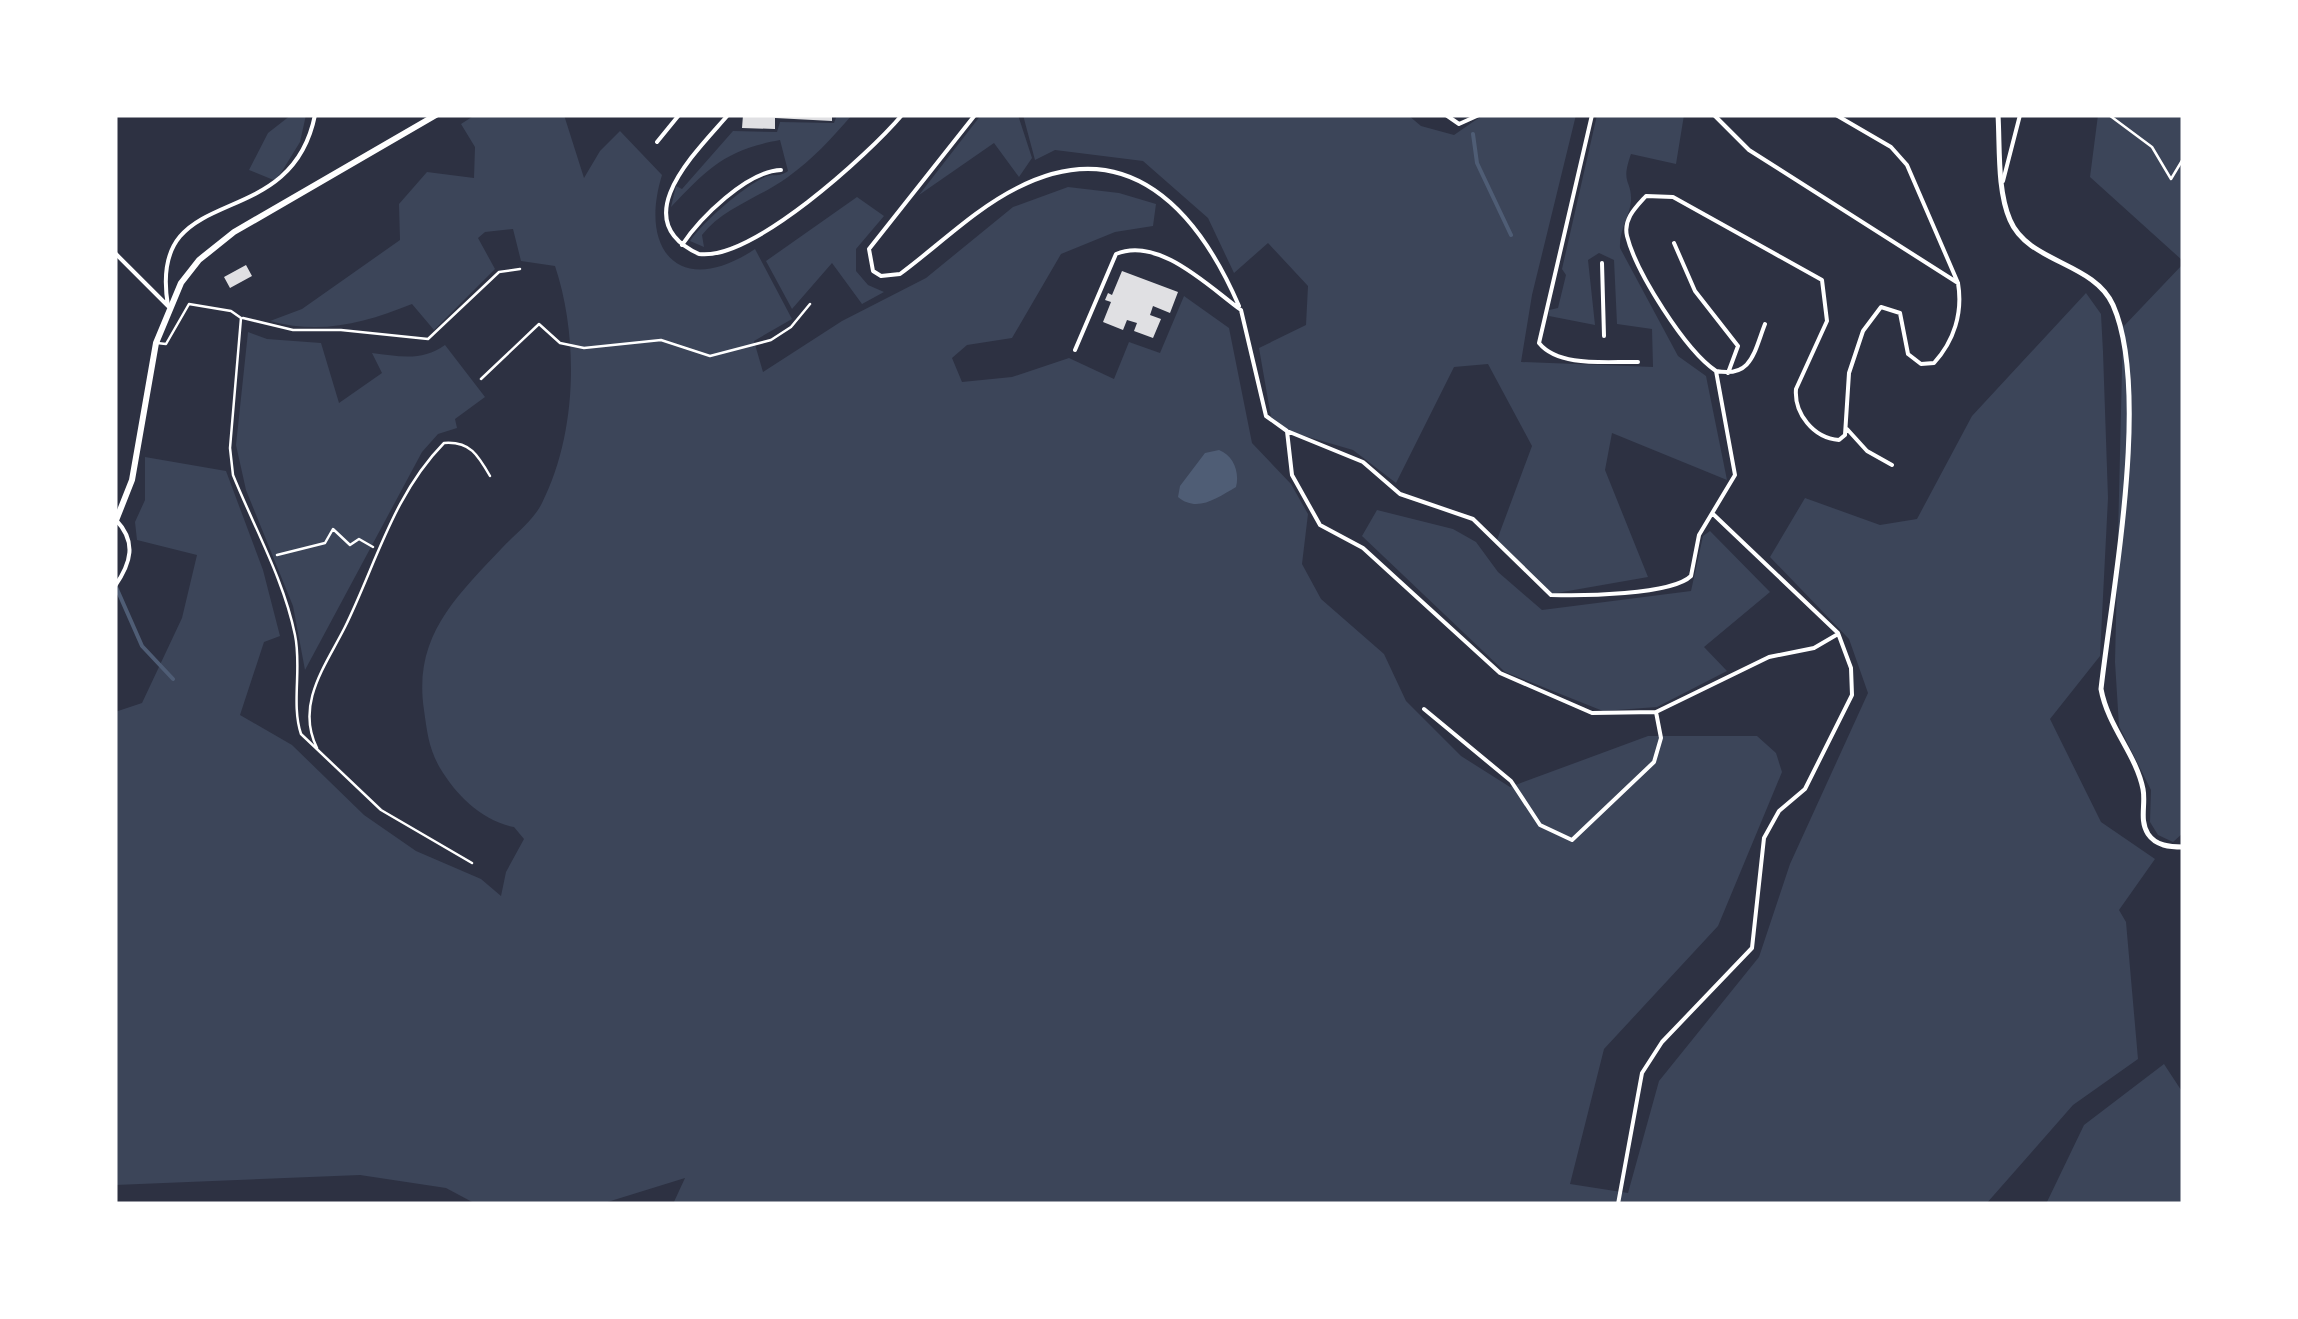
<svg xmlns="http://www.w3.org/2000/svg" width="2298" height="1319" viewBox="0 0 2298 1319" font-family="Montserrat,sans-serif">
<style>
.green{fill:#3c4559}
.water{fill:#4f5d75}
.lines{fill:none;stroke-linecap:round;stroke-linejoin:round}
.stream{stroke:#4f5d75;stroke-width:4}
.building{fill:#e0e0e3}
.path{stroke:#fff;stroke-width:2.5}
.service{stroke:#fff;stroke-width:2.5}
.minor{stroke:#fff;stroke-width:4}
.tertiary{stroke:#fff;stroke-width:5}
.secondary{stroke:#fff;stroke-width:6}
</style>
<rect width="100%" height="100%" fill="#2d3142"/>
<path class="green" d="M291 115H306L300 142 276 181 249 170 268 133Z
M475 115H564L584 178 600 151 620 131 662 175C638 253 682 298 755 249L792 319 754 341 763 372 842 321 926 278 1013 207 1068 187 1119 193 1156 204 1153 226 1115 232 1061 254 1012 338 967 345 952 358 962 382 1012 377 1069 358 1114 379 1129 342 1160 353 1184 296 1229 328 1252 443 1291 484 1308 514 1302 564 1321 599 1384 654 1406 701 1461 756 1510 787 1648 736H1757L1776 753 1782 772 1718 926 1604 1049 1570 1184 1628 1193 1659 1081 1759 957 1790 864 1868 693 1849 639 1770 557 1805 498 1880 525 1917 519 1972 416 2086 293 2101 314 2103 352 2108 498 2100 656 2050 719 2101 822 2155 859 2119 910 2126 922 2138 1059 2073 1105 1986 1204H673L685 1178 601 1204H476L446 1188 360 1175 115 1185V712L142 703 182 618 197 555 137 540 135 522 145 500V457L226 471 263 570 280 636 264 642 240 715 292 745 364 815 416 851 481 879 501 896 506 872 524 839 514 827C482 821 456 795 440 768 429 749 427 732 424 710 413 637 455 598 502 548 514 535 534 520 542 503 577 434 579 338 555 266L521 261 513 229 485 232 478 238 495 269 434 330 412 304C364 323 322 335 270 321L302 309 400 240 399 204 427 172 474 178 475 147 461 124Z
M837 115H852C832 138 813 159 788 177 761 197 723 208 702 235L704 247 690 241C703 222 744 186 765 177 775 173 778 178 788 171L780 140C725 150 708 168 671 207L676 186 682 189 733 131 777 132 780 122 834 123Z
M981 115H1018L1032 158 1019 177 994 143 919 195Z
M1023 115H1408L1421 126 1454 135 1483 115H1576L1532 295 1521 362 1653 367 1652 329 1617 324 1614 260 1599 253 1588 260 1595 325 1549 316V310L1558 308 1566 275 1562 269 1597 115H1684L1676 164 1631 154C1620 185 1632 179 1631 201 1630 216 1619 229 1620 248L1678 356 1706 376 1727 480 1612 433 1605 470 1648 577 1551 594 1497 540 1532 446 1488 364 1454 367 1396 483 1353 450 1291 432 1271 417 1259 348 1306 325 1308 286 1268 243 1234 273 1208 218 1143 161 1055 150 1035 160Z
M2098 115H2183V261L2090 177Z
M857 197 884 216 856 249V271L868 285 884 292 862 304 832 263 792 309 766 261Z
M2183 264V833L2173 842 2158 835 2150 822 2151 790 2119 726 2115 662 2123 327Z
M248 332 267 339 321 343 339 403 382 373 372 353C398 356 422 362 445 345L485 397 455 419 457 428 438 434 422 452 305 670 293 606 246 490 236 445Z
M1377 510 1453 529 1476 542 1498 572 1542 610 1691 591 1703 536 1710 531 1770 592 1704 647 1727 671 1657 707 1603 711 1505 672 1362 536Z
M2164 1064 2183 1093V1204H2046L2084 1125Z"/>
<path class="water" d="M1219 450C1233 455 1240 472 1236 487 1217 498 1197 513 1178 497L1180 486 1205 453Z"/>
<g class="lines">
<path class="stream" d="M1473 134 1477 163 1511 235
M116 587 142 646 173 679"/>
</g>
<path class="building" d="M743 115H832V121L775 118V129L742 128Z
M246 265 252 276 230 288 224 277Z
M1122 271 1178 292 1170 313 1153 306 1150 315 1161 319 1153 338 1134 331 1137 323 1127 320 1123 330 1103 322 1111 302 1105 300 1108 293 1112 295Z"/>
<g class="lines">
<path class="path" d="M2109 115 2152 147 2171 179 2183 159
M481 379 539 324 560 343 584 348 661 340 710 356 771 340 791 327 810 304
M277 555 325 543 333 529 350 545 359 539 373 547"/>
<path class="service" d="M243 318 293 330H341L428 339 499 272 520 269
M157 343 166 344 189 304 231 311 241 318 230 448 233 475C254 527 284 580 295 635 302 668 291 704 301 734L381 810 472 863
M317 748C295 704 326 665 345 627 376 564 393 495 444 443 470 441 478 455 490 476"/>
<path class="minor" d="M728 115C696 152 624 220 699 254 752 261 868 155 902 115
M975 115 869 249 873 271 881 276 900 274C938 246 975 209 1017 188 1128 131 1198 211 1239 306
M1446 115 1459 124 1479 115
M1592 115 1539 343C1559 368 1609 361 1638 362
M1714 115 1749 150 1958 283
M657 142 679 115
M2003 181 2020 115
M1674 243 1695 291 1738 346 1728 373
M682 245C700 218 747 171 781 170
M115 253 168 306
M1602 263 1604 336
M168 306C146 176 290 239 315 115
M1765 324C1754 352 1752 378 1716 371 1685 350 1636 272 1627 236 1623 219 1636 207 1646 196L1673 197 1822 280 1827 321 1796 389C1794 413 1813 438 1839 440L1845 435 1849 373 1863 331 1881 307 1900 313 1908 354 1921 364 1934 363C1954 341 1963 313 1958 283L1907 165 1891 147 1836 115
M1075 350 1116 254C1159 236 1209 287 1241 310L1266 416 1287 431 1363 462 1400 494 1473 519 1551 595C1580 596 1672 595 1691 576L1699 535 1735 475 1716 371
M1847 429 1867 451 1892 465
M1287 431 1292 475 1320 525 1363 548 1500 673 1592 713 1656 712 1769 657 1814 648 1838 634
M115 586C131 563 137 542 116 520
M1424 709 1511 781 1540 825 1572 840 1654 762 1661 738 1656 712
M1618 1204 1642 1073 1662 1042 1752 948 1764 838 1779 811 1805 789 1852 695 1851 668 1838 633 1713 514"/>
<path class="tertiary" d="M1998 115C2000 147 1997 190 2010 220 2028 263 2094 262 2113 305 2151 391 2112 591 2101 689 2108 727 2136 754 2143 789 2146 804 2139 820 2148 834 2156 846 2170 847 2183 847"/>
<path class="secondary" d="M115 523 132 480 156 343 181 283 199 260 234 232 436 115"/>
</g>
<rect width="2298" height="1319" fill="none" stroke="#ffffff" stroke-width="235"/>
</svg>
